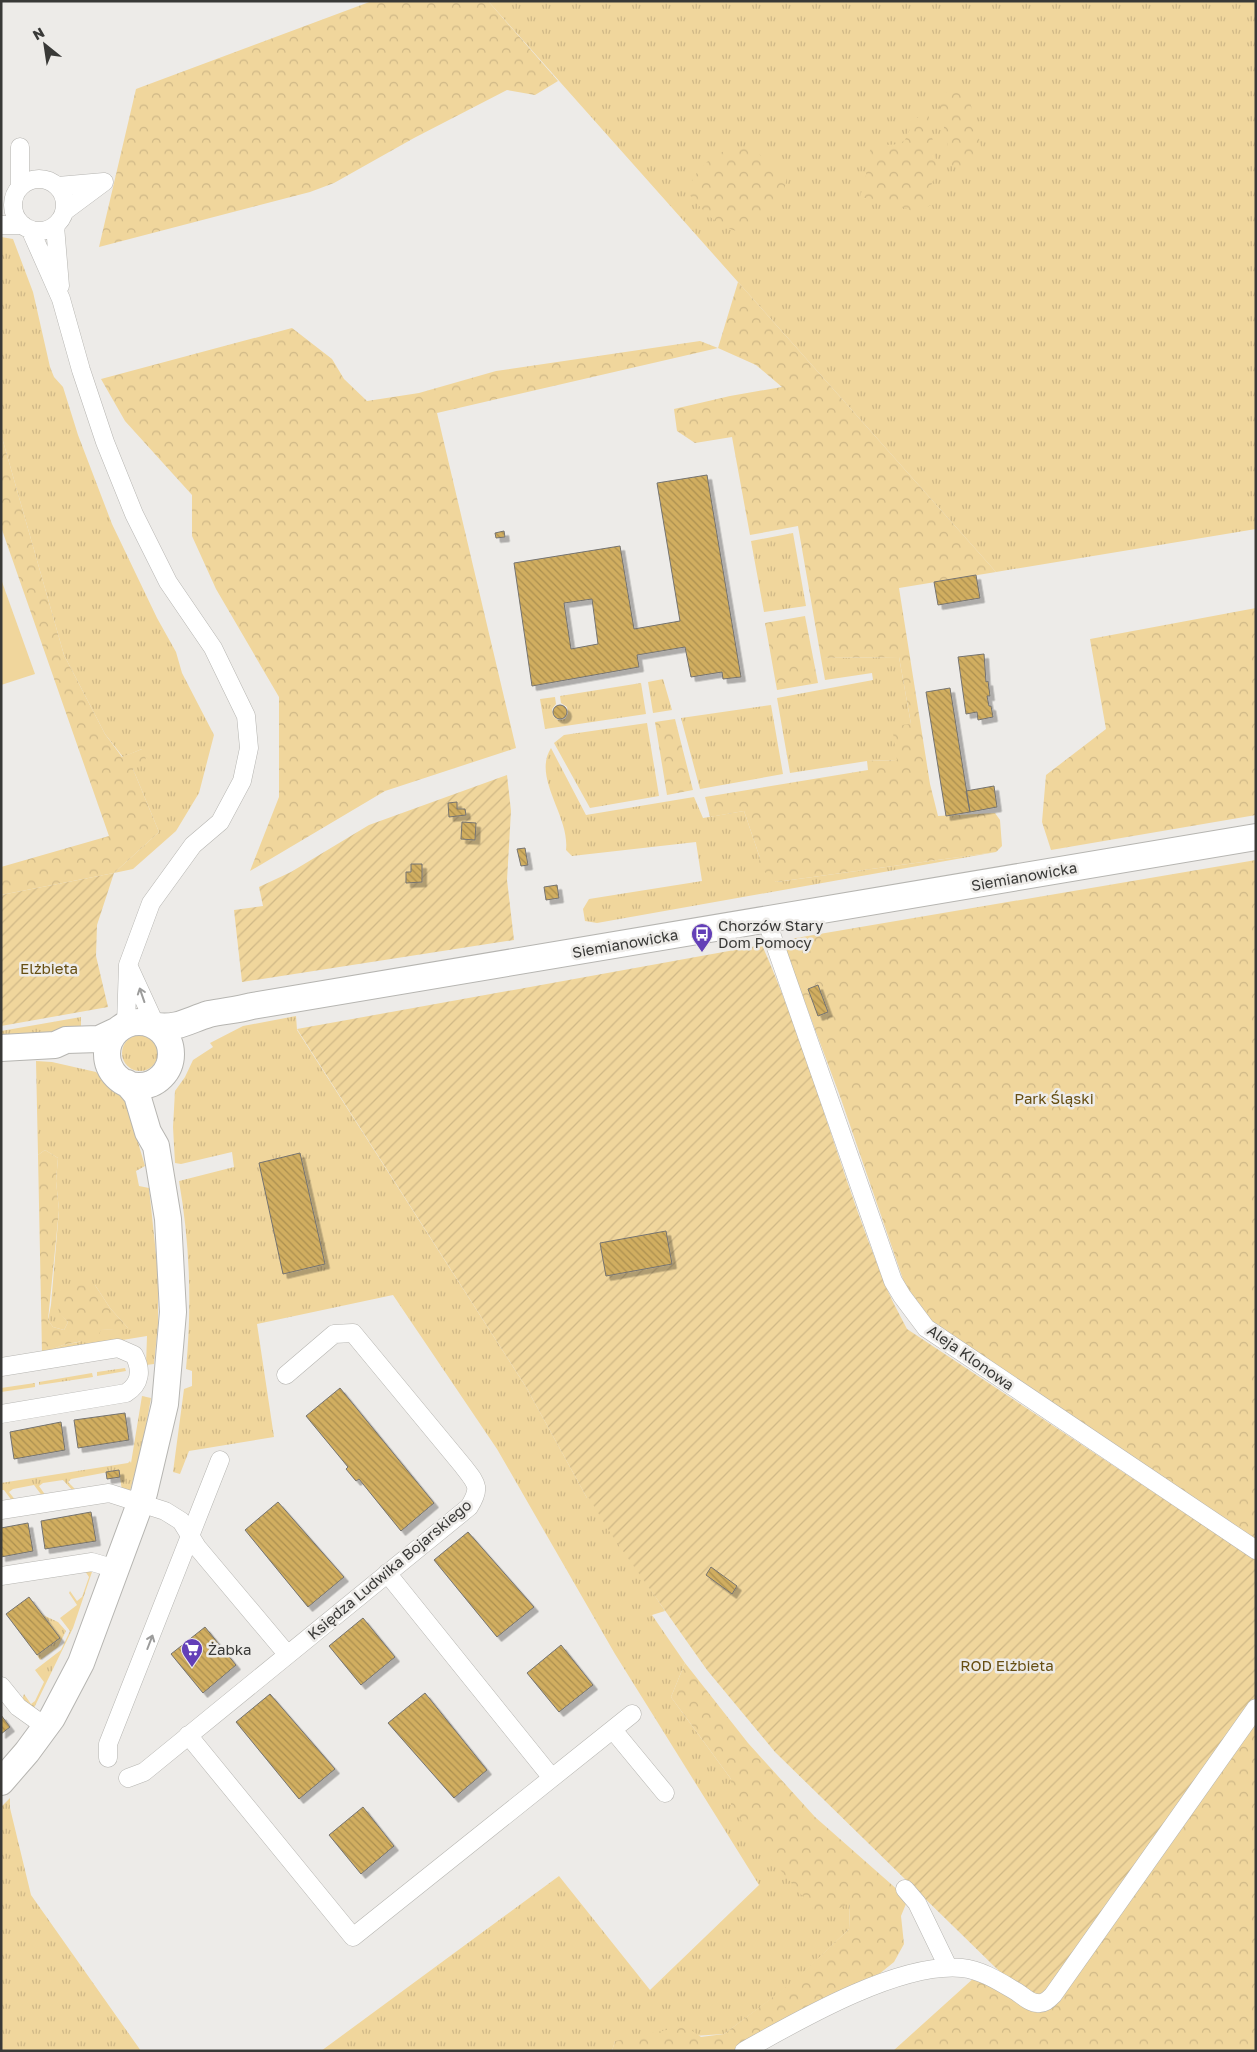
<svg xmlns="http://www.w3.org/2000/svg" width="1257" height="2052" viewBox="0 0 1257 2052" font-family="'Golos Text',sans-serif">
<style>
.grass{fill:url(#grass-tufts)}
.forest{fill:url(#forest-crowns)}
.garden{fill:url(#garden-furrows)}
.pitch{fill:#f0d69c}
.building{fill:url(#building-back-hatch);stroke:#757370;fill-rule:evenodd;filter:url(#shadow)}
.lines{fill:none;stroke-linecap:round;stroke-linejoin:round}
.street-casing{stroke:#b6b5b1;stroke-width:19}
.secondary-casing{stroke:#b6b5b1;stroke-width:28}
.street{stroke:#fff;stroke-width:18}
.secondary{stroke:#fff;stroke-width:26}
.oneway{stroke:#9c9c9b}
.labels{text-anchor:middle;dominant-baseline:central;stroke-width:5;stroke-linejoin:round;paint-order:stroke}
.street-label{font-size:15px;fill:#393937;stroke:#edebe8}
.poi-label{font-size:15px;fill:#393937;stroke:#edebe8;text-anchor:start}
.park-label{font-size:15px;fill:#664e12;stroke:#edebe8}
</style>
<defs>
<pattern id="grass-tufts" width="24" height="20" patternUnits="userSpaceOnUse" patternTransform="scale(1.25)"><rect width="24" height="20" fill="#f0d69c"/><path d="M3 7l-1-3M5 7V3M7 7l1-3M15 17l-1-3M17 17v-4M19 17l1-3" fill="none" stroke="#cfb887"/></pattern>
<pattern id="forest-crowns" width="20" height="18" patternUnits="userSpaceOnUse" patternTransform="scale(1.25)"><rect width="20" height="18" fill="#f0d69c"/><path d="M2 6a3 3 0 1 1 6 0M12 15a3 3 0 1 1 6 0" fill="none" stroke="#cfb887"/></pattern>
<pattern id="garden-furrows" width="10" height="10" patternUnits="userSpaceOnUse" patternTransform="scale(1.25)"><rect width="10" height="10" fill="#f0d69c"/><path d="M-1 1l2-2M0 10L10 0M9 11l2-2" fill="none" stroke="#cfb887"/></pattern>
<pattern id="building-back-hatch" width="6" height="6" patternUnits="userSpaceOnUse" patternTransform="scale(1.25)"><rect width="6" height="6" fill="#d1ae60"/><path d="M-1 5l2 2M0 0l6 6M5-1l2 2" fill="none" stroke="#ab8f50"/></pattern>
<filter id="shadow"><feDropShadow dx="4.5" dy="4.5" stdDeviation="0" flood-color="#0004"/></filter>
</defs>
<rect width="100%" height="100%" fill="#edebe8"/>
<path class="grass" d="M488 1H1256V529L996 572Z
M1 237 13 239 33 292 50 367 54 377 63 387 78 435 112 524 157 618 176 652 182 673 214 735 199 793 176 831 133 869 114 873 159 832 133 769 142 749 123 757 105 734 64 655 1 434Z
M793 533 806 606 764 612 751 541Z
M899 657 911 724 897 760 867 761 790 773 777 698 873 680 872 673 825 680 821 658Z
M663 679 672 710 653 713 648 682Z
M641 683 646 714 545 729 540 699 555 697 556 704 552 709 553 716 558 720 565 719 568 713 567 707 561 703 560 696Z
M771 705 783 774 700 789 681 718Z
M647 723 659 796 590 808 554 743 564 735Z
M551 748 586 815 694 797 703 818 744 811 760 858 776 882 996 852 597 923 585 921 583 909 589 899 702 881 696 842 572 856 566 850C570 816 532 778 551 748Z
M296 1016 297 1030 526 1387 587 1498 589 1497 665 1611 652 1615 685 1663 671 1697 731 1779V1805L850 1903 849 1929 794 1982 724 2034 615 2041 612 2051H321L559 1876 650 1990 759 1885 615 1654 497 1449 393 1295 257 1324 274 1437 189 1451 180 1474 173 1472 184 1389 192 1386V1371L186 1369C192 1306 190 1244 179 1181L234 1167 232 1152 181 1164 175 1163 173 1127 175 1091 185 1077 193 1060 213 1047 210 1043 243 1026Z
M81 1017V1030L1 1038V1031Z
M122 1053a18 18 0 1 1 36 0a18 18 0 1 1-36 0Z
M36 1061 52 1062 96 1072 110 1088 123 1097 127 1105 145 1166 136 1171 139 1186 149 1188 158 1273V1325L154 1364 146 1365 147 1336 42 1353 63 1345 79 1342 101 1330 128 1328 110 1308 95 1285 60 1303 59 1313 68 1322 64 1330 53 1327 48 1320 51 1305 59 1210 56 1181 58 1158 45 1150 38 1155Z
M125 1368 126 1371 97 1376V1372Z
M92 1373 93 1377 39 1385V1382Z
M35 1383V1387L1 1392V1388Z
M142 1396 151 1398 143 1443 130 1491H122L119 1470 71 1479 68 1482 77 1491 74 1492 63 1480 43 1483 39 1486 46 1496 43 1497 34 1485 13 1489 9 1492 16 1501 13 1502 4 1490H1V1483L128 1463 130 1461 131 1463Z
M83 1568 93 1569 73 1628 33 1710 22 1700 24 1694 31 1704 35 1701 44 1682 35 1670 61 1650 70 1631 60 1618 77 1605 69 1593 70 1591 77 1601 82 1597 89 1577Z
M43 1615 58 1622 66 1631 58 1647 40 1660 37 1655Z
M10 1798V1808L31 1895 141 2051H1V1807Z"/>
<path class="forest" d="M372 1H488L558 81 535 95 507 90 414 138 334 183 310 192 99 247 136 89Z
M955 87 968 93 982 151C974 164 967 167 952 167L938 98Z
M928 111 937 168 930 189 935 203 916 213 894 203 860 197 866 175 867 158 872 146 899 144 905 140 914 120Z
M731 147C755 146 770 162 787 177L782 199 756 215 740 232C716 226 704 212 688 193 694 168 709 159 731 147Z
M738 282 996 572 899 588 930 784 938 816 995 813 1000 820 1002 846 996 852 776 882 758 866 760 858 744 811 710 817 705 797 868 770 867 761 897 760 892 726 911 724 899 657 821 658 798 526 750 535 732 437 695 443 677 431 674 409 730 396 782 387 756 365 718 348 437 413 516 748 385 791 250 871 279 797V697L216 589 192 536V495L125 421 101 379 292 328 332 359 344 379 367 401 419 393 496 371 700 341 718 348Z
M1 434 64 655 105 734 122 757 142 749 146 759 133 769 159 832 114 873 1 895V867L109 836 1 527Z
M1256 608V815L1051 850 1042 822 1046 775 1106 729 1090 639Z
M805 616 818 683 777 690 765 623Z
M675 719 693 790 667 795 655 722Z
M1256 860V1541L930 1323 907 1291 841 1099 785 949 790 939Z
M45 1150 58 1158 56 1181 59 1210 48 1320 53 1327 64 1330 68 1322 58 1313 61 1292 68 1286 95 1285 110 1308 129 1329 101 1330 97 1338 63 1345 42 1353 38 1155Z
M685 1663 748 1743 815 1817 908 1899 901 1916 904 1944 894 1962 868 1983 736 2051H612L615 2041 685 2026 701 2037 724 2034 793 1982 849 1929 850 1903 820 1917 750 1834 731 1805V1779L671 1697Z
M1256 1718V2051H893L975 1977 994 1984Z"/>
<path class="garden" d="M507 775 511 811 507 880 514 940 242 982 234 910 263 906 259 887 291 872 369 825Z
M114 873 97 925 96 956 108 1007 1 1026V895Z
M762 945C810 1054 839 1171 884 1281 890 1298 899 1313 907 1329L1256 1560V1703L1044 1999 1027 1996 996 1968 775 1752 707 1670 611 1534 589 1498H587L526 1387 297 1029Z"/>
<path class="pitch" d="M1 579 35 674 1 685Z"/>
<path class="building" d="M707 475 741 677 723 679 722 672 691 677 685 647 637 655 639 667 532 686 514 563 620 546 634 629 680 621 657 483ZM592 599 598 644 571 649 564 603Z
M504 531 505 537 496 538 495 533Z
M976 575 980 598 938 605 934 582Z
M984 654 986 682 988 681 990 696H987L989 706H991L993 717 978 720 977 712 966 714 958 657Z
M950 688 970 812 946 816 926 692Z
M553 712a7 7 0 1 1 14 0a7 7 0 1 1-14 0Z
M994 786 997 807 970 812 966 791Z
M457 802V809H465L466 815 449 817 448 803Z
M462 822 476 823 475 840 461 839Z
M525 848 528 865 521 866 517 849Z
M411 864H422V882L406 883V872H411Z
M557 885 559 898 546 900 544 887Z
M818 985 828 1012 818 1016 808 989Z
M300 1153 325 1264 283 1274 259 1163Z
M666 1231 672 1264 606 1276 600 1243Z
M340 1388 434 1503 401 1531 359 1479 356 1481 346 1469 348 1467 306 1416Z
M125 1413 129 1440 78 1448 74 1420Z
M61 1422 65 1450 14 1459 10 1432Z
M119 1470 120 1477 107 1479 106 1472Z
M278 1502 344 1577 308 1607 245 1530Z
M91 1512 96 1541 45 1549 41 1521Z
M28 1523 33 1551 1 1557V1528Z
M468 1532 534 1607 497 1637 434 1560Z
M711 1567 737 1586 732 1594 706 1575Z
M29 1597 60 1638 37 1655 6 1614Z
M363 1618 395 1657 361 1685 329 1646Z
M205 1627 236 1665 203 1693 171 1654Z
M561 1645 593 1685 559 1712 527 1673Z
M425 1693 487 1770 454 1798 388 1723Z
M270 1694 335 1769 299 1799 236 1722Z
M1 1715 10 1727 1 1734Z
M363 1807 394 1846 361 1874 329 1835Z"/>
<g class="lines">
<g class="street-casing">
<path id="street" d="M13 205a26 26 0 1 1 52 0a26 26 0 1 1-52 0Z
M58 186 104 182
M20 187V147
M65 211 104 182
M1 225H23
M55 226 60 286
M30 229 61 299 81 370 105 442 134 514 168 582 213 648 246 716 249 748 242 781 220 822 193 845 151 903 128 965 126 1024
M766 919 893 1281 902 1296 926 1328 1256 1550
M128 965 156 1026
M1 1367 118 1348 134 1355C142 1370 141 1384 126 1393L1 1414
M1 1510 109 1493 165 1511 181 1521 197 1547 287 1654
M387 1573 552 1778
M1 1576 92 1562 116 1569
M1 1686 18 1707 46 1727
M613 1730 665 1793
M188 1735 353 1937 632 1714
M108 1758V1744L220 1460
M128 1778 144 1772 469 1507C482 1487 476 1483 463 1466L353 1333 334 1334 286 1375
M905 1889 917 1903 948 1967
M744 2051C799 2020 899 1962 962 1968 982 1970 1000 1982 1017 1992 1023 1996 1030 2003 1037 2003 1044 2004 1048 2000 1053 1995L1256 1708"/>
</g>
<g class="secondary-casing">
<path id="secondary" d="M107 1054a32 32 0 1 1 64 0a32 32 0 1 1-64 0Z
M156 1026C178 1029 189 1020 209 1014 223 1011 238 1010 252 1006L1256 837
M1 1048 55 1045 66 1040 99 1039 116 1031
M1 1782 27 1752 52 1718 81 1663 144 1493 165 1404 173 1312 168 1219 156 1146 148 1132 137 1095 127 1083"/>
</g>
<use href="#street" class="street"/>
<use href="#secondary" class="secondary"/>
</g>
<defs><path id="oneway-shaft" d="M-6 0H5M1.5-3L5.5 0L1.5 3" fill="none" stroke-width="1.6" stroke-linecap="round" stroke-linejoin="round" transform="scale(1.25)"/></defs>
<g class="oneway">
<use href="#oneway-shaft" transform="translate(142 995) rotate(-109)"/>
<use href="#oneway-shaft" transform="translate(150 1642) rotate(-69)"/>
</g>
<defs>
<g id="bus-pin" transform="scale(1.125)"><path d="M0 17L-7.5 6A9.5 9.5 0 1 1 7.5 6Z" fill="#633fb7" stroke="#edebe8"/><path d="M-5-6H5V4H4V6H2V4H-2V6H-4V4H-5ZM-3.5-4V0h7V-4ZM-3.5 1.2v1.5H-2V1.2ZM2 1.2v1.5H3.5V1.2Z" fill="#fff"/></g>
<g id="supermarket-pin" transform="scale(1.125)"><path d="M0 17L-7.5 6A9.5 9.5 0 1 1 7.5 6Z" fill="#633fb7" stroke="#edebe8"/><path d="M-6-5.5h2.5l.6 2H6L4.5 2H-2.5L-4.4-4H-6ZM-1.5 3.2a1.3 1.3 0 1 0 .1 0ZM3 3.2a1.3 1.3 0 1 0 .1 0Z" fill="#fff"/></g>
</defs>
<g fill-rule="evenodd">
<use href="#bus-pin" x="702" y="934"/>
<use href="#supermarket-pin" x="192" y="1649"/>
</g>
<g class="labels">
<g class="street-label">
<text transform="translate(1024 876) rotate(-10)">Siemianowicka</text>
<text transform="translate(625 943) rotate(-10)">Siemianowicka</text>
<text transform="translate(971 1357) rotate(35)">Aleja Klonowa</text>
<text transform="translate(389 1569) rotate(-40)">Księdza Ludwika Bojarskiego</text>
</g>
<g class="poi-label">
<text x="718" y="925">Chorzów Stary<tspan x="718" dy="17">Dom Pomocy</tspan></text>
<text x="208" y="1649">Żabka</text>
</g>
<g class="park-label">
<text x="49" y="968">Elżbieta</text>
<text x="1054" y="1098">Park Śląski</text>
<text x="1007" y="1665">ROD Elżbieta</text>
</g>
</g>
<rect width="1257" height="2052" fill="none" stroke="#393937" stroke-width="5"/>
<g transform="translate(45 45) rotate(330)" stroke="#edebe8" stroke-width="4" paint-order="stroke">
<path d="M0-4L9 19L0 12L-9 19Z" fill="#393937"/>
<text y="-8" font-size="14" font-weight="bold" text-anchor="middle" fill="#393937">N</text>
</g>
</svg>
